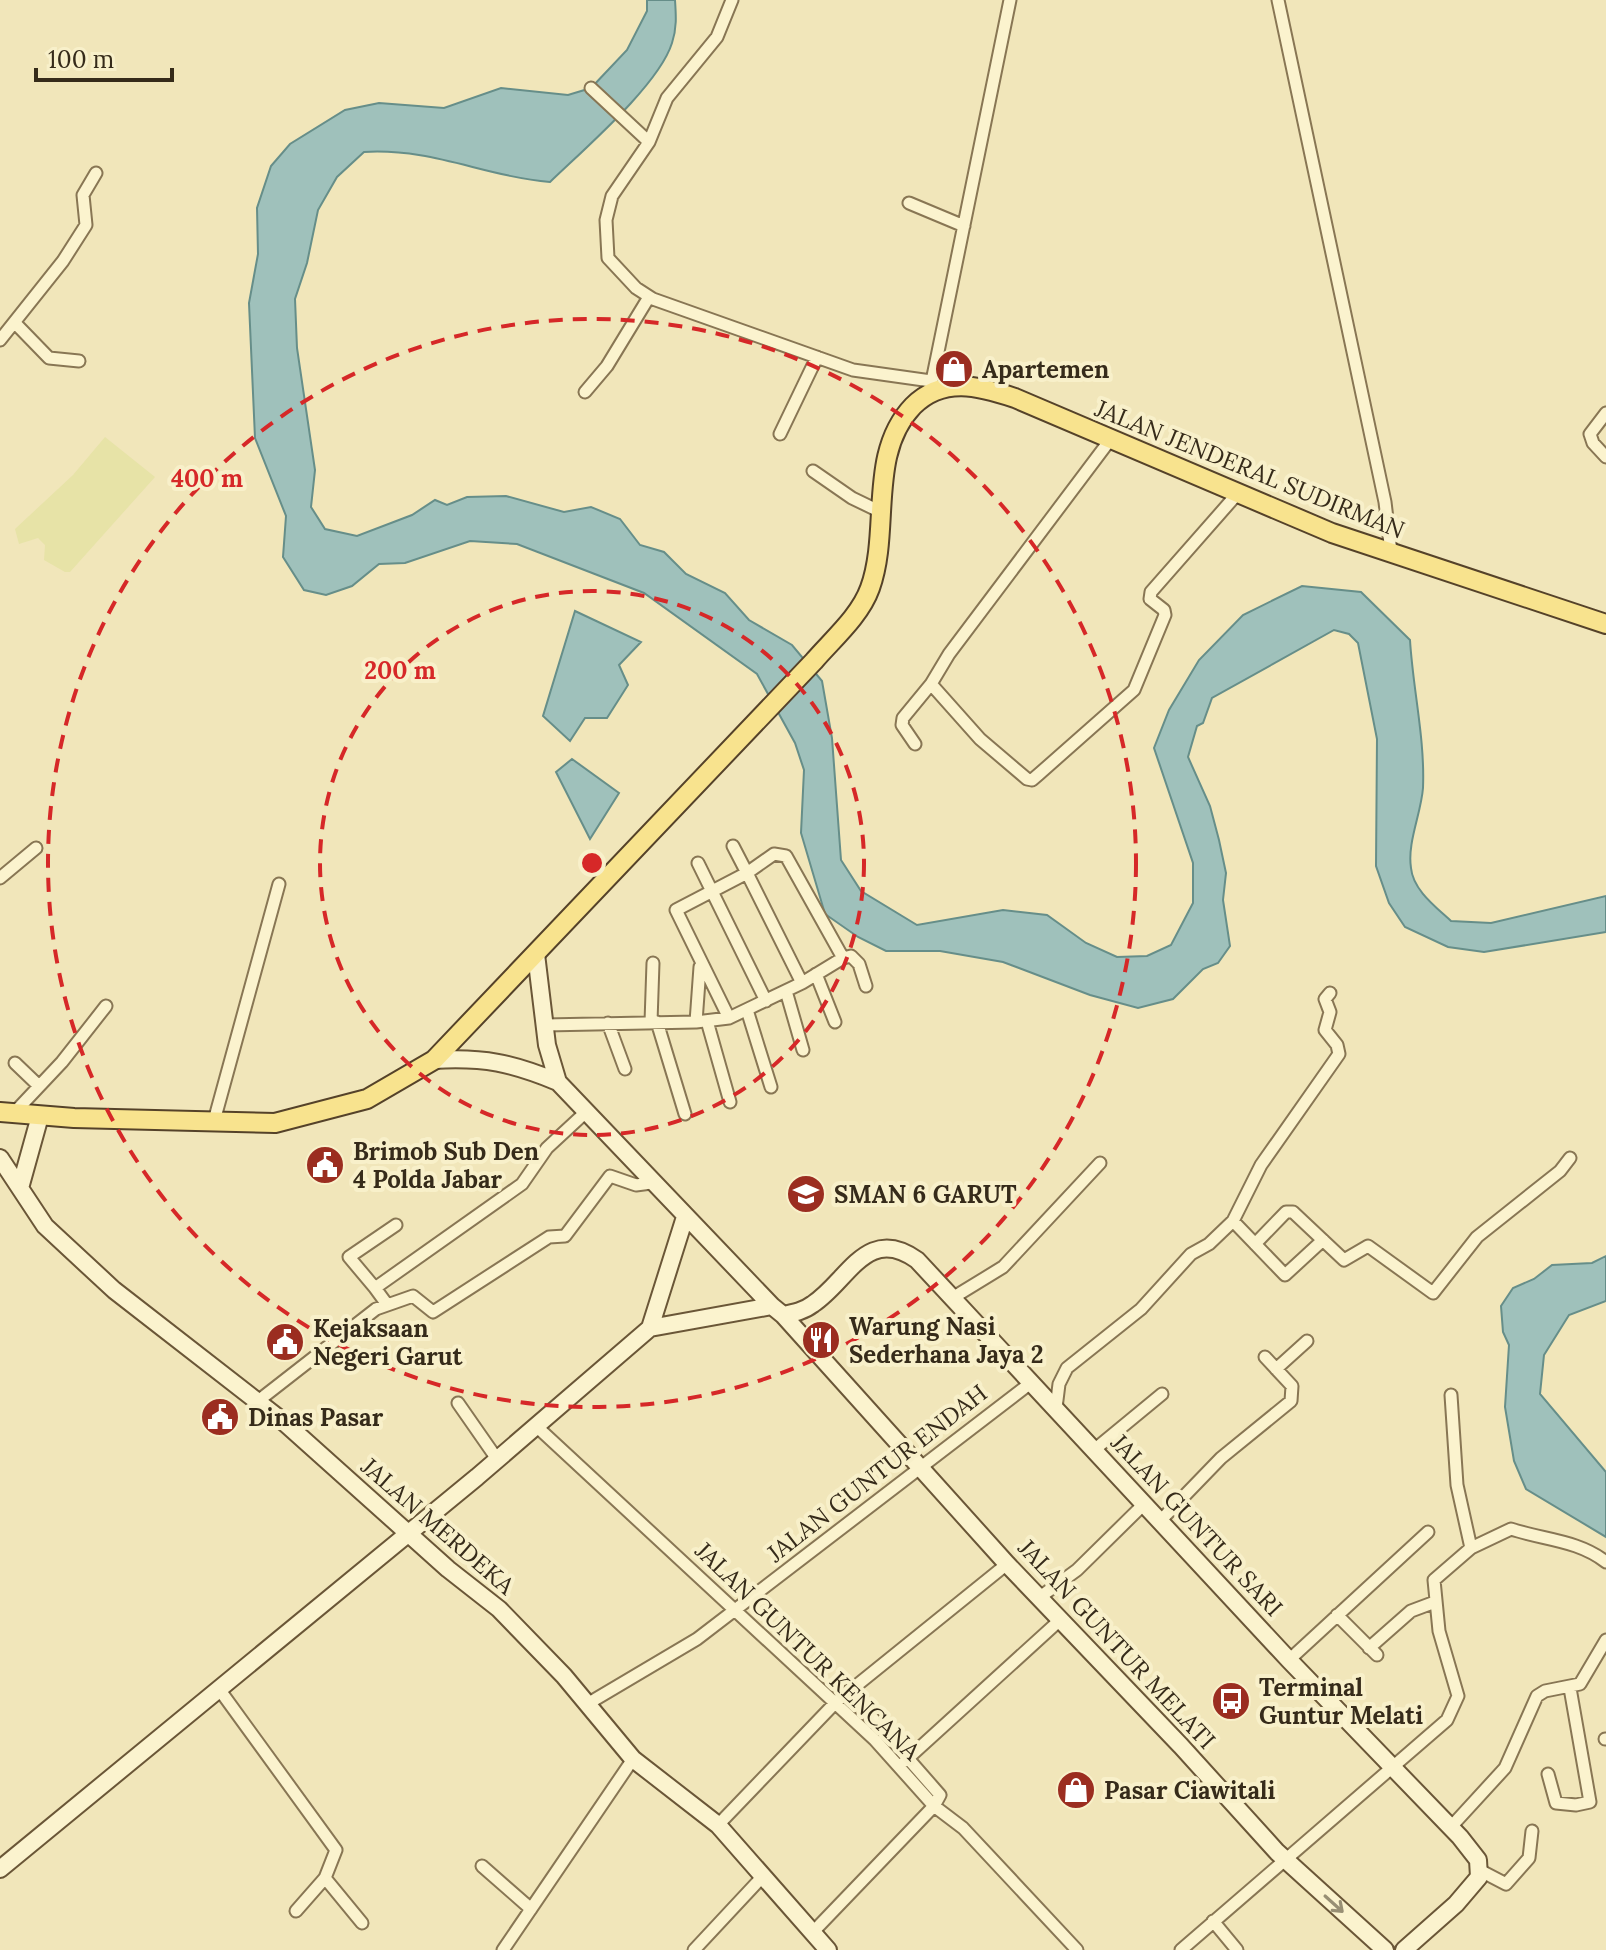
<svg xmlns="http://www.w3.org/2000/svg" width="1606" height="1950" viewBox="0 0 1606 1950" font-family="Lora,serif">
<style>
.farmland{fill:#e7e3a7}
.water{fill:#9fc1bb;stroke:#668e89;stroke-width:2}
.lines{fill:none;stroke-linecap:round;stroke-linejoin:round}
.street-casing{stroke:#887654;stroke-width:15}
.secondary-casing{stroke:#6a5637;stroke-width:20}
.primary-casing{stroke:#554229;stroke-width:22}
.street{stroke:#fbf3ce;stroke-width:11}
.secondary{stroke:#fbf3ce;stroke-width:16}
.primary{stroke:#f8e38e;stroke-width:18}
.oneway{stroke:#988f74}
.ring{fill:none;stroke:#d62828;stroke-width:4;stroke-dasharray:14 10}
.labels{text-anchor:middle;dominant-baseline:central;stroke-width:8;stroke-linejoin:round;paint-order:stroke}
.poi-label{font-size:24px;font-weight:bold;fill:#362b1a;stroke:#f8f0ca;text-anchor:start}
.street-label{font-size:24px;fill:#362b1a;stroke:#f8f0ca}
.centre{fill:#d62828;stroke:#f8f0ca;stroke-width:4}
.ring-label{font-size:24px;text-anchor:middle;font-weight:bold;fill:#d62828;stroke:#f8f0ca;stroke-width:8;stroke-linejoin:round;paint-order:stroke}
</style>
<rect width="100%" height="100%" fill="#f1e6ba"/>
<path class="farmland" d="M105 437 155 477 70 572H65L44 560 45 545 38 538 19 544 15 529 73 475Z"/>
<path class="water" d="M647 0H675C676 15 677 28 672 43 659 85 583 150 550 182 483 176 433 148 364 152L337 177 318 210 307 263 295 299 297 348 315 470 311 507 325 529 357 536 412 515 435 500 447 505 467 497 506 496 564 512 591 507 620 519 640 545 664 552 686 574 725 593 749 620 792 645 822 681 832 738 841 860 861 891 917 925 1003 910 1047 915 1086 943 1117 957 1147 956 1171 945 1193 903V863L1154 748 1169 710 1199 660 1243 615 1302 586 1361 592 1410 640C1413 690 1425 738 1423 788 1421 814 1407 843 1411 868 1413 890 1436 907 1451 921L1491 923 1606 896V932L1484 952 1448 947 1405 927 1389 903 1376 866 1377 739 1358 643 1349 634 1334 630 1212 698 1203 723 1197 726 1188 757 1210 806 1219 840 1226 873 1223 900 1230 946 1218 963 1203 969 1173 999 1138 1008 1090 995 1003 962 940 951H886L858 937 825 914 801 833 804 770 795 743 757 674 644 593 517 544 470 541 405 563 379 564 352 586 326 595 304 590 283 557 286 516 255 438 249 303 258 254 257 208 271 166 290 144 345 110 379 103 444 108 501 88 568 95 591 88 627 50 647 11Z
M575 611 641 642 619 665 628 685 607 718H585L570 741 543 716Z
M572 759 619 793 590 839 556 772Z
M1606 1256V1301L1569 1315 1544 1355 1540 1394 1606 1472V1537L1526 1489 1514 1461 1505 1407 1509 1345 1503 1332 1501 1306 1513 1288 1534 1279 1552 1265 1592 1263Z"/>
<g class="lines">
<g class="street-casing">
<path id="street" d="M732 0 717 37 667 98 649 142 612 196 606 220 608 258 636 288 653 299 853 370 931 381
M1278 0 1385 502 1391 552
M591 88 649 142
M909 203 964 226
M15 323 49 358 79 361
M0 340 63 261 86 225 83 195 96 173
M931 386 1010 0
M585 392 607 366 649 297
M1606 413 1590 434 1593 443 1606 457
M780 434 817 357
M1110 440 949 654 931 684 980 739 1027 779 1032 780 1039 774 1134 690 1165 615 1164 610 1150 599 1151 592 1238 493
M813 471 852 498 881 512
M915 744 902 725 903 718 931 684
M733 846 747 873 774 854 786 856 843 958 802 983
M698 863 766 1001
M0 878 36 848
M843 958 851 956 859 964 866 986
M816 974 835 1022
M786 991 803 1050
M747 1010 771 1087
M707 1021 730 1102
M651 1022 653 963
M657 1022 685 1114
M696 1022 700 967
M608 1023 625 1069
M545 1025 696 1022 729 1018 802 983 747 873 676 910 729 1018
M15 1063 39 1086
M14 1113 62 1062 106 1006
M214 1121 279 884
M1233 1221 1285 1275 1323 1240
M1255 1244 1286 1212H1293L1344 1260 1368 1246 1433 1293 1477 1237 1560 1171 1570 1158
M375 1288 349 1257 396 1225
M954 1297 1003 1267 1100 1163
M386 1303 375 1288 522 1184 547 1148 587 1111
M1276 1369 1307 1341
M1451 1395 1457 1485 1471 1548
M258 1401 376 1309 413 1296 433 1312 549 1237 565 1236 610 1176 636 1185 651 1183
M458 1403 497 1459
M1056 1408 1059 1384 1067 1368 1141 1309 1191 1254 1209 1244 1233 1221 1261 1165 1339 1054 1337 1045 1325 1030 1330 1012 1325 999 1330 993
M535 1425 875 1740 934 1806 963 1828 1077 1950
M1094 1450 1162 1394
M1162 1519 1221 1458 1291 1401 1292 1386 1265 1357
M1040 1597 1077 1570 1145 1503
M1337 1615 1377 1655
M1369 1648 1411 1611 1435 1602
M1289 1660 1428 1532
M219 1689 336 1850 325 1878 296 1911
M589 1703 697 1639 1032 1382
M1605 1739H1606
M905 1761 1060 1620
M1548 1774 1556 1803 1576 1805 1590 1802 1570 1688
M718 1825 836 1702 1007 1564
M1450 1828 1505 1768 1537 1696 1545 1691 1580 1684 1606 1640
M482 1866 531 1909
M1481 1871 1506 1884 1529 1858 1532 1831
M325 1878 362 1923
M1213 1921 1237 1950
M813 1932 934 1806 940 1795 849 1691
M503 1950 633 1759
M694 1950 764 1875
M1181 1950 1447 1720 1458 1696 1439 1631 1434 1580 1471 1548 1511 1529C1544 1540 1578 1540 1606 1562"/>
</g>
<g class="secondary-casing">
<path id="secondary" d="M536 954 547 1045 558 1082 772 1306 783 1315C794 1313 804 1311 813 1304 848 1281 867 1224 917 1260L1289 1660 1460 1837 1478 1860 1479 1877 1456 1904 1404 1950
M434 1060C484 1057 512 1063 558 1082
M0 1158 45 1226 114 1290 285 1423 448 1569 499 1609 564 1676 633 1759 718 1825 828 1950
M20 1188 40 1116
M783 1315 1007 1564 1181 1746 1277 1852 1385 1950
M650 1328 772 1306
M0 1869 477 1477 650 1328 685 1217"/>
</g>
<g class="primary-casing">
<path id="primary" d="M0 1112 74 1118 275 1123 367 1099 434 1060 814 661C833 639 860 616 870 588 891 530 867 454 913 406 943 376 979 386 1015 398L1332 533 1606 624"/>
</g>
<use href="#street" class="street"/>
<use href="#secondary" class="secondary"/>
<use href="#primary" class="primary"/>
</g>
<defs><path id="oneway-shaft" d="M-6 0H5M1.5-3L5.5 0L1.5 3" fill="none" stroke-width="1.6" stroke-linecap="round" stroke-linejoin="round" transform="scale(2)"/></defs>
<use class="oneway" href="#oneway-shaft" transform="translate(1334 1904) rotate(42)"/>
<g class="ring">
<circle cx="592" cy="863" r="272"/>
<circle cx="592" cy="863" r="544"/>
</g>
<defs>
<g id="shop-disc" transform="scale(2)"><circle r="9.5" fill="#9b2d20" stroke="#f8f0ca"/><path d="M-5-2.5h2.3a2.7 3.5 0 0 1 5.4 0H5L5.5 6h-11ZM-1.5-2.5h3a1.5 2.3 0 0 0-3 0Z" fill="#fff"/></g>
<g id="civic-disc" transform="scale(2)"><circle r="9.5" fill="#9b2d20" stroke="#f8f0ca"/><path d="M-.6-6.5H3V-4.5H.6V-3L4-1V1h2V6H-6V1h2V-1L-.6-3ZM-1.2 2.5V6h2.4V2.5Z" fill="#fff"/></g>
<g id="school-disc" transform="scale(2)"><circle r="9.5" fill="#9b2d20" stroke="#f8f0ca"/><path d="M0-5L7-2L0 1L-7-2ZM-4 1L0 2.5L4 1V4Q0 6-4 4Z" fill="#fff"/></g>
<g id="restaurant-disc" transform="scale(2)"><circle r="9.5" fill="#9b2d20" stroke="#f8f0ca"/><path d="M-5-6h1v4h1v-4h1v4h1v-4h1v5L-1.5 .5V6h-2V.5L-5-1ZM5-6V6H3V1.5H1.5Q1.5-4 5-6Z" fill="#fff"/></g>
<g id="bus-disc" transform="scale(2)"><circle r="9.5" fill="#9b2d20" stroke="#f8f0ca"/><path d="M-5-6H5V4H4V6H2V4H-2V6H-4V4H-5ZM-3.5-4V0h7V-4ZM-3.5 1.2v1.5H-2V1.2ZM2 1.2v1.5H3.5V1.2Z" fill="#fff"/></g>
</defs>
<g fill-rule="evenodd">
<use href="#shop-disc" x="954" y="369"/>
<use href="#civic-disc" x="325" y="1165"/>
<use href="#school-disc" x="806" y="1194"/>
<use href="#restaurant-disc" x="821" y="1340"/>
<use href="#civic-disc" x="285" y="1342"/>
<use href="#civic-disc" x="220" y="1417"/>
<use href="#bus-disc" x="1231" y="1701"/>
<use href="#shop-disc" x="1076" y="1790"/>
</g>
<g class="labels">
<g class="poi-label">
<text x="982" y="369">Apartemen</text>
<text x="353" y="1151">Brimob Sub Den<tspan x="353" dy="28">4 Polda Jabar</tspan></text>
<text x="834" y="1194">SMAN 6 GARUT</text>
<text x="849" y="1326">Warung Nasi<tspan x="849" dy="28">Sederhana Jaya 2</tspan></text>
<text x="313" y="1328">Kejaksaan<tspan x="313" dy="28">Negeri Garut</tspan></text>
<text x="248" y="1417">Dinas Pasar</text>
<text x="1259" y="1687">Terminal<tspan x="1259" dy="28">Guntur Melati</tspan></text>
<text x="1104" y="1790">Pasar Ciawitali</text>
</g>
<g class="street-label">
<text transform="translate(1250 469) rotate(22)">JALAN JENDERAL SUDIRMAN</text>
<text transform="translate(877 1473) rotate(-38)">JALAN GUNTUR ENDAH</text>
<text transform="translate(1197 1525) rotate(47)">JALAN GUNTUR SARI</text>
<text transform="translate(438 1526) rotate(41)">JALAN MERDEKA</text>
<text transform="translate(1117 1644) rotate(47)">JALAN GUNTUR MELATI</text>
<text transform="translate(808 1651) rotate(44)">JALAN GUNTUR KENCANA</text>
</g>
</g>
<circle cx="592" cy="863" r="12" class="centre"/>
<g class="ring-label">
<text x="207" y="487">400 m</text>
<text x="400" y="679">200 m</text>
</g>
<path d="M36 68v12h136v-12" fill="none" stroke="#362b1a" stroke-width="4"/>
<text x="48" y="68" font-size="24" fill="#362b1a" stroke="#f8f0ca" stroke-width="6" paint-order="stroke">100 m</text>
</svg>
